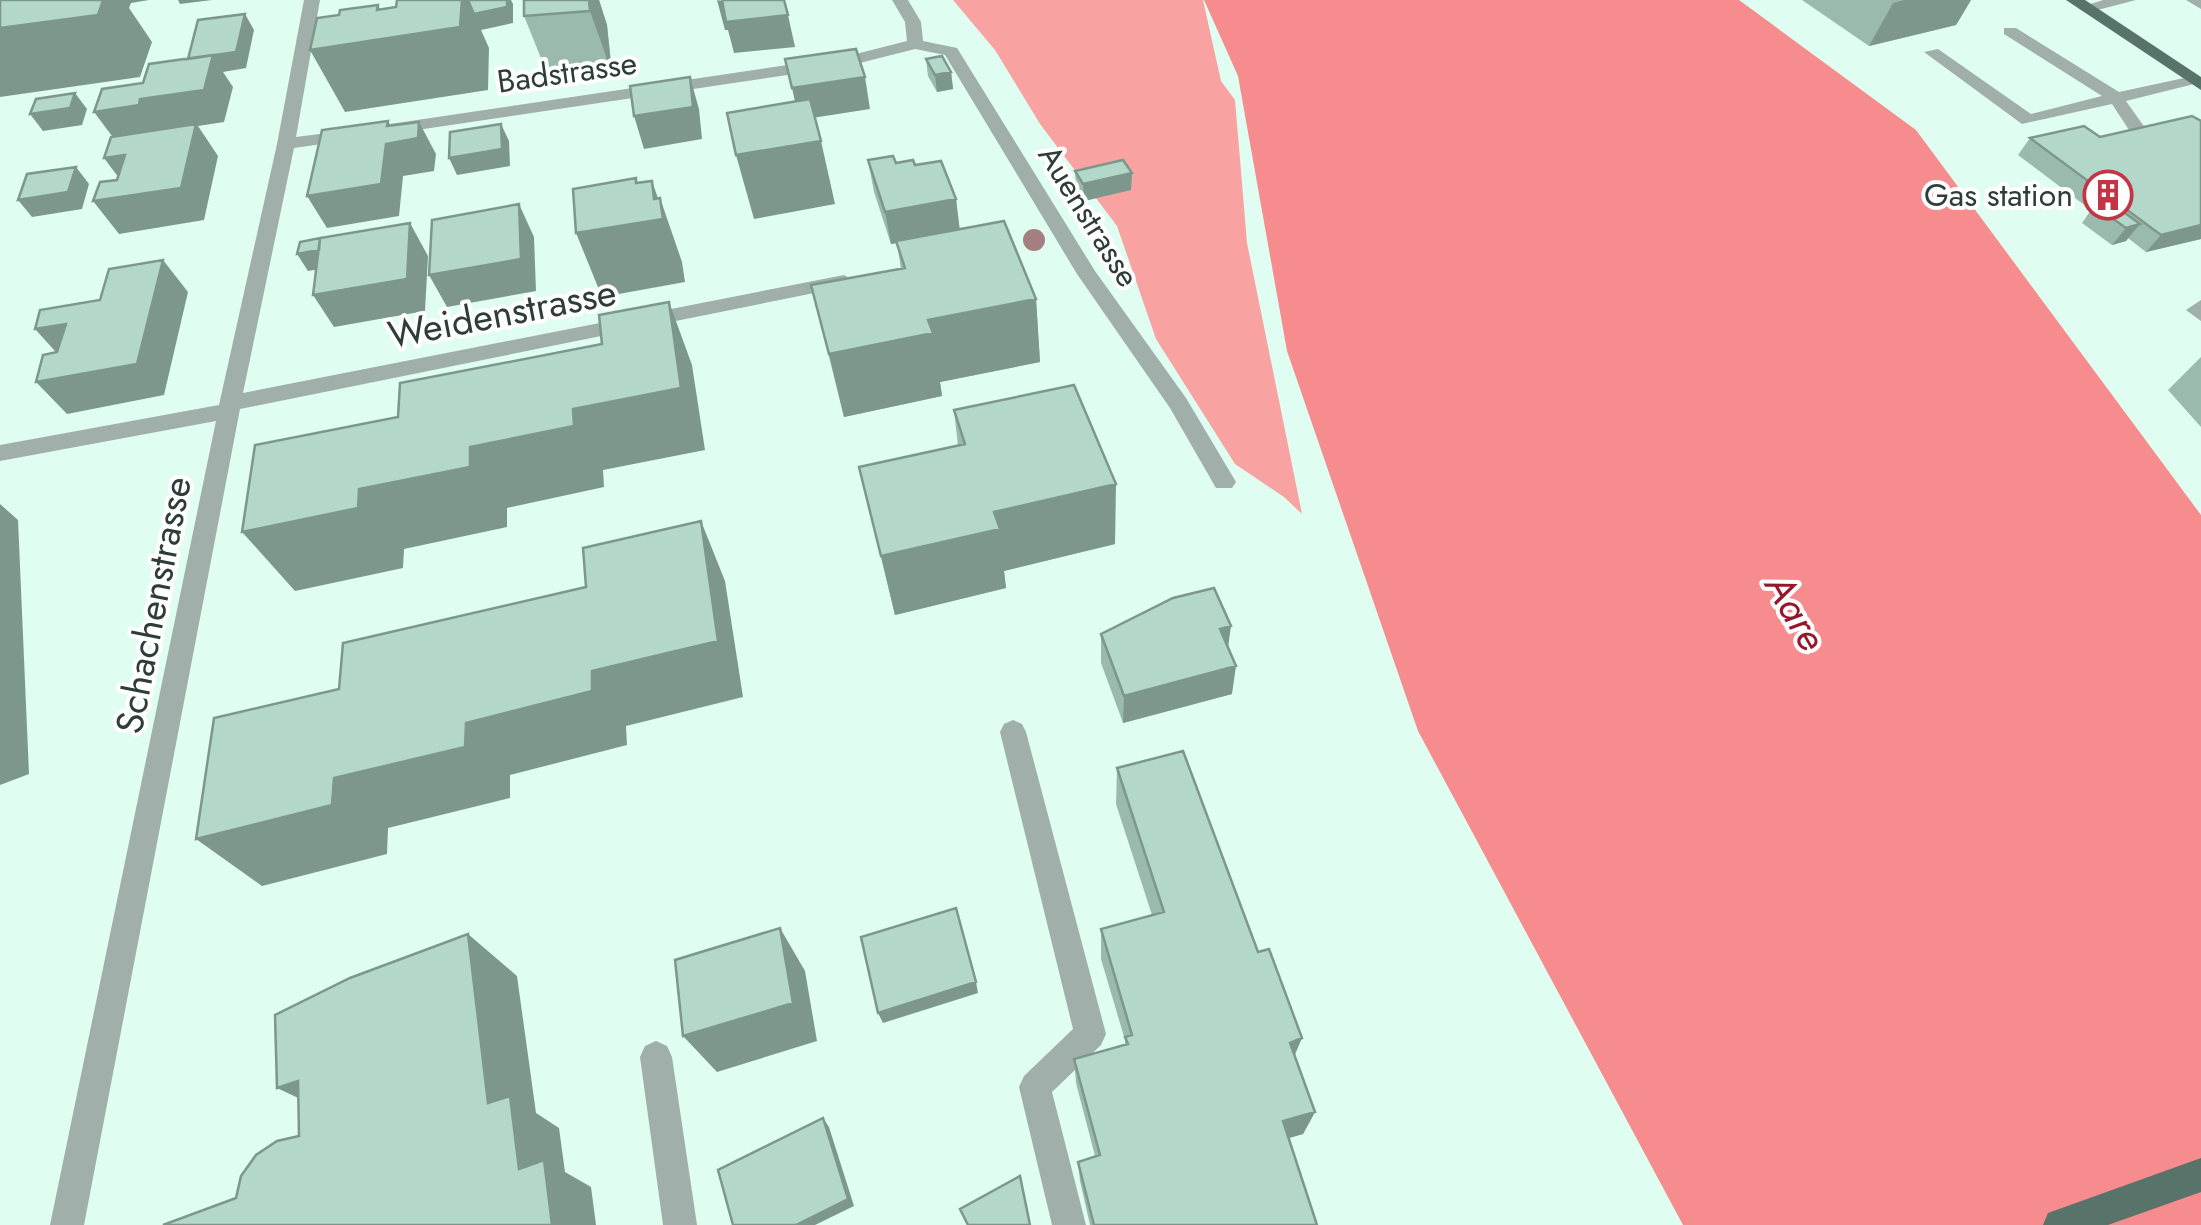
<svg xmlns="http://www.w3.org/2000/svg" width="2201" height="1225" viewBox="0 0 2201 1225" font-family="Jost,sans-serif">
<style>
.forest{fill:#f9a2a2}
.water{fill:#f68c8d}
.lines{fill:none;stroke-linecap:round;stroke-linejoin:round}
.minor{fill:#a0afa9;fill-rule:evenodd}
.major{fill:#58746a;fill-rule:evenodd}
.tree{fill:#a57e80}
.wall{fill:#9abaad}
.shaded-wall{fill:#7d978d}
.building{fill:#b3d8c9;stroke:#7d978d;stroke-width:2.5}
.labels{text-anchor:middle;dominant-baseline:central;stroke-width:8;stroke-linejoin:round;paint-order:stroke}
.far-street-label{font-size:32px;fill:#2e3d37;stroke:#fff}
.far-poi-label{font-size:32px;fill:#2e3d37;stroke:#fff;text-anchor:end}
.street-label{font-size:38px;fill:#2e3d37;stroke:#fff}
.water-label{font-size:40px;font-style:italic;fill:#95172b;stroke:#fff}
</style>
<rect width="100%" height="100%" fill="#e0fdf2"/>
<path class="forest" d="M953 0H1203L1221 81 1235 100 1247 243 1302 514 1284 497 1235 464 1156 339 1117 226 1040 124 995 50Z"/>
<path class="water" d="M1204 0H1739L1916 130 2201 515V1225H1683L1418 731 1287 351 1238 76Z"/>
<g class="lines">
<path class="minor" d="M304 0H320L296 137 350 130 359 135 350 140 294 148 243 393 844 275 854 281 844 287 240 409 84 1225H50L216 421 0 461V445L219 405 277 144Z
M892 0H908L921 22 923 41 957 48 1095 271 1186 398 1236 482 1232 488H1216L1170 408 1077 274 945 55 915 49 848 66 390 134 381 129 390 124 848 56 907 41 905 22Z
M2103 0H2136L2086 13 2078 8Z
M2186 0H2201V9Z
M2004 28H2016L2119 92 2198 75V83L2126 101 2143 125 2201 165V178L2131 133 2112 104 2022 124 1924 52 1938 49 2031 114 2102 96 2004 34Z
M2201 300V321L2186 310Z
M1013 720 1022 724 1026 732 1106 1034 1101 1045 1052 1092 1086 1225H1052L1019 1087 1024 1076 1073 1029 1000 732 1004 724Z
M656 1041 667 1046 672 1057 697 1225H663L640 1057 645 1046Z"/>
<path class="major" d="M2066 0H2085L2201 77V90Z
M2201 1158V1192L2108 1225H2043L2048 1213Z"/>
</g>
<circle class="tree" cx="1034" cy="240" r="11"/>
<path class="wall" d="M599 0 607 25 612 73 549 78 524 16Z
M1802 0H1971L1956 25 1869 46Z
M926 59 951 72 953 89 937 92 928 76Z
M2201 121V239L2146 252 2128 238 2126 241 2112 245 2082 223 2091 210 2018 155 2030 138 2100 137Z
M868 160 915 165 956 199 959 230 1036 299 1040 362 940 382 942 396 844 417 811 285 901 269 897 243 891 244 874 192Z
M1075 171 1132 173 1131 190 1084 201 1076 188Z
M2201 357V427L2168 390Z
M954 410 1115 544 1004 571 1006 588 895 615 859 467 958 446Z
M1101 634 1228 647 1232 694 1123 723 1101 663Z
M1117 768 1294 1056 1315 1112 1303 1134 1288 1138 1317 1225H1090L1080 1181 1078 1162 1095 1156 1076 1083 1074 1059 1125 1045V1040L1101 959V929L1152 915 1116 804Z"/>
<path class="shaded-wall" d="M93 0H149L131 3 129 8 152 42 140 77 0 97V28Z
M178 0H212L180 4Z
M462 0H511L513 4V23L481 30 489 48 488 90 345 112 310 50 378 5 394 37Z
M589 0H599L607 25 612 73 590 11Z
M717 0 788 15 795 47 734 53 728 30H725Z
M1904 0H1971L1956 25 1869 46 1893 3Z
M245 14 254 30 246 68 223 72 233 87 224 122 198 126 218 156 204 220 119 234 93 201 181 188 118 144 94 112 140 99 199 75Z
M951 72 953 89 937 92 935 75Z
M690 77 699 109 702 139 644 149 634 116Z
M865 77 870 109 799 120 792 88Z
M75 93 87 109 82 125 43 131 30 114Z
M388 121 399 141 419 122 436 154 434 171 403 176 399 216 327 228 307 196 387 126Z
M501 124 509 141 510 166 457 175 449 158Z
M821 141 835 204 754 219 736 155Z
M125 155 128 190 104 158Z
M76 167 89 184 82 209 32 217 18 200Z
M1132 173 1131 190 1084 201 1083 184Z
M636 178 651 221 654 199 652 181 662 210 660 198 682 262 685 282 602 297 576 233 636 183Z
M956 199 960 231 891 244 885 212Z
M519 204 534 237 536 291 447 307 429 275Z
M410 223 428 256 425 311 334 327 313 295Z
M2140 224 2126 241 2112 245 2126 228Z
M2201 225V239L2146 252 2161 235Z
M328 249 339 266 308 271 297 254Z
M163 260 188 292 164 395 67 414 36 382Z
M1036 299 1040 362 940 382 942 396 844 417 829 354 928 320Z
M669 302 692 365 705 450 603 470 604 487 507 508V527L404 549 403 568 295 591 242 532 573 409Z
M66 324 64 361 35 329Z
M1116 484 1115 544 1004 571 1006 588 895 615 881 556 994 512Z
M0 504 18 520 29 774 0 785Z
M701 521 725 581 743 697 626 726 627 745 510 775V798L388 828 387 854 262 886 196 839 334 778 592 671Z
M1231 626 1227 655 1220 629Z
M1236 666 1232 694 1123 723 1124 696Z
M780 928 805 971 817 1041 717 1072 683 1036Z
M468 934 517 976 536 1113 559 1128 565 1172 591 1187 596 1225H552L519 1169 488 1103Z
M976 982 978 993 883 1023 878 1013Z
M1302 1038 1291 1064 1290 1043Z
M298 1081 345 1120 277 1088Z
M1315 1112 1303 1134 1272 1143 1283 1121Z
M823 1118 829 1127 854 1206 815 1225H796Z"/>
<path class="building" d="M0 0H103L98 15 0 28Z
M397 0H462L460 27 310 50 317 18 339 15 340 10 378 5 377 10 396 7Z
M468 0H507V7L474 14Z
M524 0H589L590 11 524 16Z
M722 0H784L788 15 726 22Z
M245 14 236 52 188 59 198 20Z
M856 49 865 77 792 88 785 59Z
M213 55 204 90 140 99 139 105 94 112 102 89 143 83 149 64Z
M942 56 951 72 935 75 926 59Z
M690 77 693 107 634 116 630 86Z
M75 93 70 108 30 114 36 99Z
M810 99 821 141 736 155 727 113Z
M2192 116 2201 121V225L2161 235 2030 138 2084 126 2100 137Z
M388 121 387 126 419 122 418 138 386 144 381 184 307 196 322 130Z
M196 124 181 188 93 201 100 182 117 180 125 155 104 158 111 137Z
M501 124 502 149 449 158 450 132Z
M893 156 896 163 913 160 915 165 941 161 956 199 885 212 868 160Z
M1123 160 1132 173 1083 184 1075 171Z
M76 167 68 192 18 200 27 174Z
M636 178V183L652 181 654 199 660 198 663 219 576 233 573 189Z
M2110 202 2140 224 2126 228 2095 206Z
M519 204 521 259 429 275 432 220Z
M1004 221 1036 299 928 320 933 333 829 354 811 285 905 268 896 241Z
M410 223 407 279 313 295 320 238Z
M320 238 319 250 297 254 300 242Z
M163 260 137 364 36 382 43 355 57 352 66 324 35 329 40 310 100 300 109 269Z
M669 302 681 388 573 409 574 426 470 447V467L359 489 358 508 242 532 255 445 398 417 400 383 602 344 599 315Z
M1074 385 1116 484 994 512 1000 529 881 556 859 467 965 444 954 410Z
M701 521 718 641 592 671V691L466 723 465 747 334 778 332 805 196 839 214 718 339 689 343 643 586 587 583 548Z
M1214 588 1231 626 1220 629 1236 666 1124 696 1101 634 1173 598Z
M1183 751 1258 952 1269 949 1302 1038 1290 1043 1315 1112 1283 1121 1317 1225H1094L1078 1162 1100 1155 1074 1059 1128 1044 1125 1037 1132 1035 1101 929 1164 912 1117 768Z
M956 908 976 982 878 1013 861 937Z
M780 928 793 1003 683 1036 675 960Z
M468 934 488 1103 510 1096 519 1169 544 1160 552 1225H163L236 1198 241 1176 256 1155 277 1141 299 1136 298 1081 277 1088 275 1015 350 978Z
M823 1118 848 1199 796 1225H733L718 1170Z
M1020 1176 1030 1225H968L960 1209Z"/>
<defs>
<g id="building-ring" transform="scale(2.5)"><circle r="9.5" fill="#fff" stroke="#c53444" stroke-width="1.5"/><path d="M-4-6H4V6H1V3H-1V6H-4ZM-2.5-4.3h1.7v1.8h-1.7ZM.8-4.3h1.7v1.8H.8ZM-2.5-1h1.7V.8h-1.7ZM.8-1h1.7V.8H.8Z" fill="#c53444"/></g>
</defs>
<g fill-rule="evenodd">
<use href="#building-ring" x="2108" y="195"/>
</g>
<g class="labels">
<g class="far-street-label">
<text transform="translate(567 72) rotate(-8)">Badstrasse</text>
<text transform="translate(1089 216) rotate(58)">Auenstrasse</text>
</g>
<g class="far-poi-label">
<text x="2073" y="195">Gas station</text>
</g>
<g class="street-label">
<text transform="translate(502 313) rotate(-11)">Weidenstrasse</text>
<text transform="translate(153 605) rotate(-79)">Schachenstrasse</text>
</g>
<g class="water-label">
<text transform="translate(1796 612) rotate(60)">Aare</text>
</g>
</g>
</svg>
